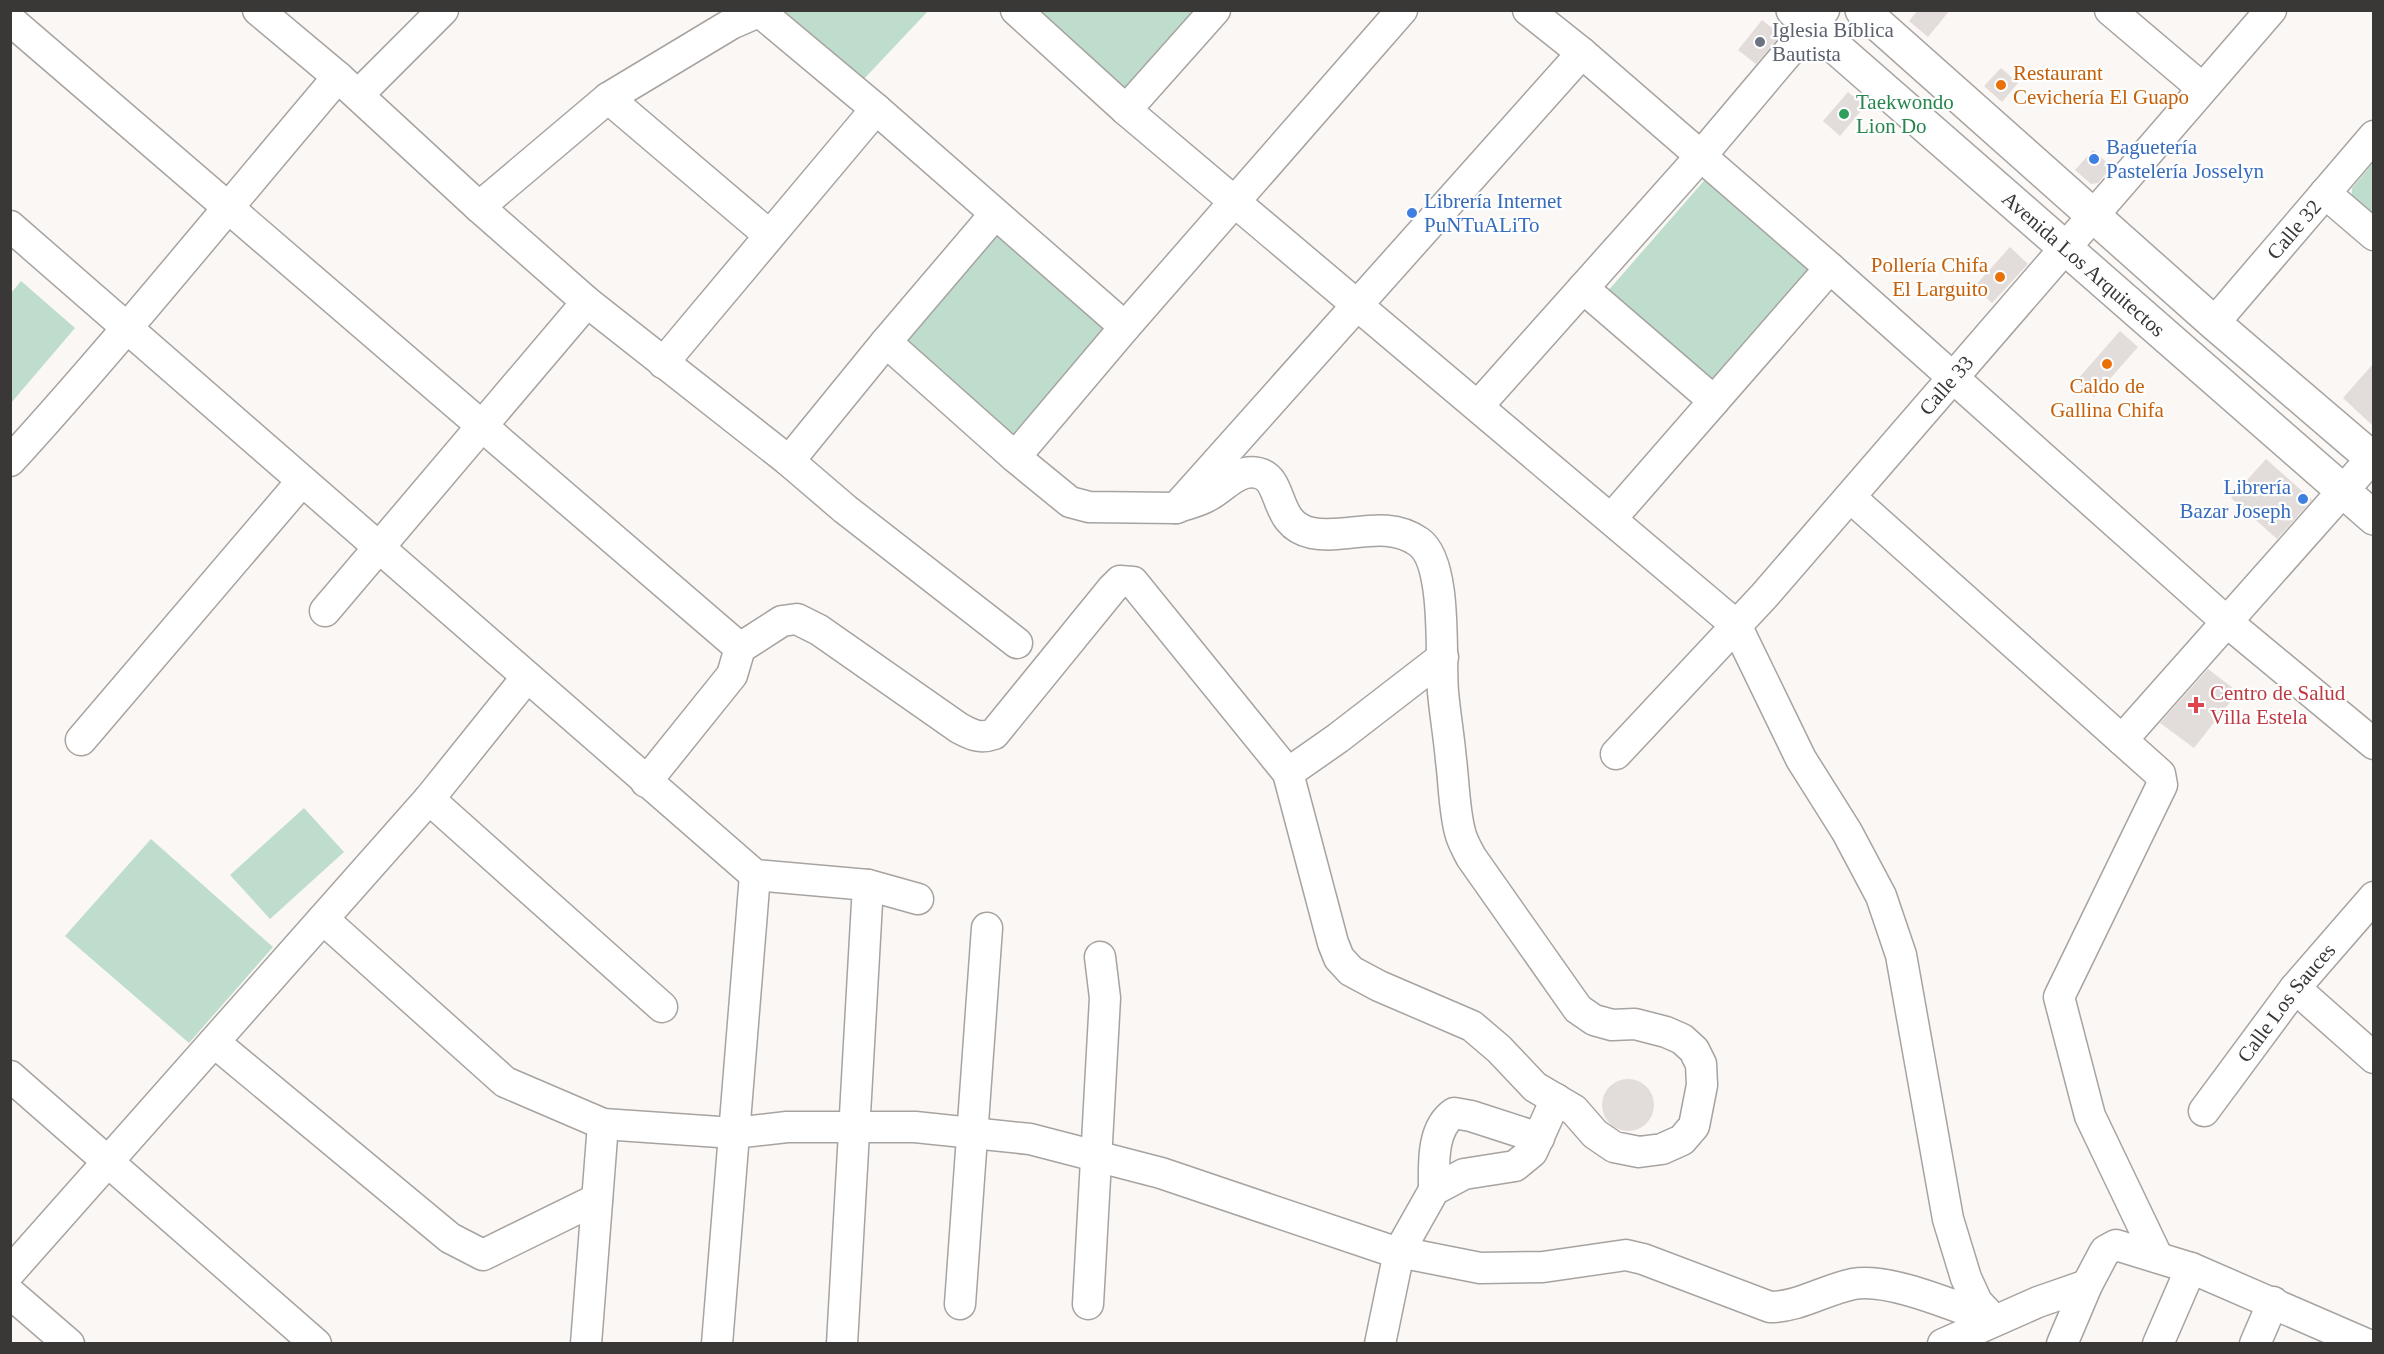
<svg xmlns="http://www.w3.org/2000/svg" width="2384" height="1354" viewBox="0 0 2384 1354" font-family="Georgia,serif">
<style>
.green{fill:#beddcd}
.building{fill:#e2dcdb}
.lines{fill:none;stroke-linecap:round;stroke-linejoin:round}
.minor-casing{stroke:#a7a3a0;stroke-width:33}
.major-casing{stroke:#a7a3a0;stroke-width:36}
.minor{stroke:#fff;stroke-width:30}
.major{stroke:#fff;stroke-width:33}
.worship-dot{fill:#6b7280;stroke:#fff;stroke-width:2}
.food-dot{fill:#e8710a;stroke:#fff;stroke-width:2}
.leisure-dot{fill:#2e9e5b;stroke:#fff;stroke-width:2}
.shop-dot{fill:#3f7fe0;stroke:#fff;stroke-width:2}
.health-dot{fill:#e0444e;stroke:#fff;stroke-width:2}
.labels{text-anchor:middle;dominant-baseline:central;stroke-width:4.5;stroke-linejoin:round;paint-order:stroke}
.worship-label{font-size:21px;fill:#5b616d;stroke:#fff;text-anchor:start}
.food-label{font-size:21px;fill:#c56008;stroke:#fff;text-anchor:start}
.leisure-label{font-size:21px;fill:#27864d;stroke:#fff;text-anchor:start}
.shop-label{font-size:21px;fill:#366cbe;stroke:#fff;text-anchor:start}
.street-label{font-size:21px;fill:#3a3837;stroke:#fff}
.health-label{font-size:21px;fill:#be3a42;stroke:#fff;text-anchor:start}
</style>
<rect width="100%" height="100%" fill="#fbf7f4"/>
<path class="green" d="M785 10 928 11 863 80 782 12Z
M1034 11H1209L1135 96Z
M2373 163V222L2351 202 2352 188Z
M1709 175 1815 274 1719 389 1607 292Z
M994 232 1108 328 1017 437 902 341Z
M21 281 75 328 11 403V293Z
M304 808 344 852 270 919 230 875Z
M151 839 273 947 189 1043 65 936Z"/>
<path class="building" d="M1918 10H1950L1928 37 1909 21Z
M1762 20 1781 35 1756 64 1738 50Z
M2001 68 2018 83 2002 102 1984 86Z
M1848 92 1865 106 1840 136 1823 121Z
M2093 150 2112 167 2098 183 2091 184 2075 170Z
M2010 247 2028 264 1992 303 1974 287Z
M2120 331 2138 347 2094 397 2076 381Z
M2373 364V426L2343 398Z
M2266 459 2312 500 2277 539 2231 498Z
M2208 669 2238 692 2194 748 2160 723Z
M1602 1105a26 26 0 1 1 52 0a26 26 0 1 1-52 0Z"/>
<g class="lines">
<g class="minor-casing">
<g id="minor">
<path d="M258 10 338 77 479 207 587 302 789 461 845 509 1017 643"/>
<path d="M1016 10 1126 110 1736 625 1801 759 1847 832 1881 896 1901 955 1948 1219 1966 1278 1977 1302 1994 1320"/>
<path d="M1528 10 1582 53 1830 268 2227 622 2374 744"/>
<path d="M2110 10 2202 88"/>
<path d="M760 12 876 109 1125 327"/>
<path d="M10 20 740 648"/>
<path d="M358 95 443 10"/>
<path d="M608 98 769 235"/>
<path d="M1126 110 1215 10"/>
<path d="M2325 193 2374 235"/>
<path d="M479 207 608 98 731 24 763 10"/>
<path d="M10 226 755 875 868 885 918 899"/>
<path d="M1583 288 1714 401"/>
<path id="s1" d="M2214 323 2374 136"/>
<path d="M886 342 1015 457 1070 502 1089 507 1176 508 1582 53"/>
<path d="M663 363 876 109"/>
<path d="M1478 406 1700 157 1824 10"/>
<path d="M1015 457 1125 327 1402 10"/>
<path d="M10 461C124 336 229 205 338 77"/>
<path d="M789 461 886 342 995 214"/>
<path d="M1850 497 2160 774 2162 785 2059 997 2090 1116 2157 1256"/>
<path d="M1611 519 1830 268"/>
<path d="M325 611 587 302"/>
<path d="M81 740 302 481"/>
<path d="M2122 740 2372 458"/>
<path id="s2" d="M1616 754 1764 596 2271 10"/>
<path d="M1288 773 1338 738 1443 657"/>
<path d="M646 782 732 675 740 648 782 621 797 619 819 630 959 728C972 735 980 739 994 734L1112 589 1120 581 1133 582 1288 773 1333 943 1339 958 1351 971 1379 986 1472 1026 1499 1049 1535 1087 1574 1110 1595 1134 1614 1147 1639 1152 1662 1149 1682 1140 1694 1126 1702 1085 1701 1064 1694 1050 1682 1039 1666 1032 1635 1024 1612 1025 1594 1020 1578 1009 1471 857C1467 849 1462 841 1460 832 1454 809 1454 783 1451 760 1449 737 1445 714 1443 692 1440 658 1448 563 1419 542 1385 518 1347 540 1312 533 1272 525 1285 479 1258 473 1237 468 1223 489 1206 497 1197 502 1186 504 1176 508"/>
<path d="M429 799 662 1007"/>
<path d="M323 919 505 1082 603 1124 734 1133 787 1127H915L1030 1139 1161 1173 1389 1250 1480 1268 1543 1267 1626 1255 1643 1259 1770 1307C1799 1307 1824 1290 1853 1284 1890 1277 1958 1308 1994 1320"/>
<path d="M2295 988 2374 1058"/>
<path d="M214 1042 450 1238 483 1255 597 1199"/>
<path d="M10 1076 316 1344"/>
<path id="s3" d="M2204 1111 2295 988 2374 897"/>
<path d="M1434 1190C1434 1165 1431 1129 1454 1113L1471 1116 1539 1138"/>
<path d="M10 1272 429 799 527 677"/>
<path d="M10 1293 69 1344"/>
<path d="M960 1304 987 928"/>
<path d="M1088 1304 1105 998 1100 957"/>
<path d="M586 1344 603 1124"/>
<path d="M717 1344 755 875"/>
<path d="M842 1344 868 885"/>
<path d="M1380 1344 1399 1252 1434 1190 1464 1174 1515 1166 1532 1152 1556 1099"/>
<path d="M1943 1344 2038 1302 2087 1285"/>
<path d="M2062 1344 2087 1285 2105 1251 2116 1245 2191 1268 2366 1344"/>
<path d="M2158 1344 2191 1268"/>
<path d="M2255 1344 2273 1302"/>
</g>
</g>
<g class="major-casing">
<g id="major">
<path id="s4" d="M1793 10 2374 518"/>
<path d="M1862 10 2214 323 2374 460"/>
</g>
</g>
<use href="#minor" class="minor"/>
<use href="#major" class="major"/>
</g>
<circle class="worship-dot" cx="1760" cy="42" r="6"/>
<g class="food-dot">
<circle cx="2001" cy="85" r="6"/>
<circle cx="2000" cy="277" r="6"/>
<circle cx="2107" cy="364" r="6"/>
</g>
<circle class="leisure-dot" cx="1844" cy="114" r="6"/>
<g class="shop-dot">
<circle cx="2094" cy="159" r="6"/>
<circle cx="1412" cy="213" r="6"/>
<circle cx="2303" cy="499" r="6"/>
</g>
<path class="health-dot" d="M2193 696h6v6h6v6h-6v6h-6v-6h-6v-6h6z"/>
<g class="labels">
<g class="worship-label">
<text x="1772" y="30">Iglesia Bíblica<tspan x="1772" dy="24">Bautista</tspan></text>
</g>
<g class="food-label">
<text x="2013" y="73">Restaurant<tspan x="2013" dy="24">Cevichería El Guapo</tspan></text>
<text x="1988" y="265" text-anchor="end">Pollería Chifa<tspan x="1988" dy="24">El Larguito</tspan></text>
<text x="2107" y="386" text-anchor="middle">Caldo de<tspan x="2107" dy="24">Gallina Chifa</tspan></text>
</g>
<g class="leisure-label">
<text x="1856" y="102">Taekwondo<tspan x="1856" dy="24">Lion Do</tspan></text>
</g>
<g class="shop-label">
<text x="2106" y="147">Baguetería<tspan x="2106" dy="24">Pastelería Josselyn</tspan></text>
<text x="1424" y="201">Librería Internet<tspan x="1424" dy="24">PuNTuALiTo</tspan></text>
<text x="2291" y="487" text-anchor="end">Librería<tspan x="2291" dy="24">Bazar Joseph</tspan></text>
</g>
<g class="street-label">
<text stroke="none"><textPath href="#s1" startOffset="123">Calle 32</textPath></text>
<text stroke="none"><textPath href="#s4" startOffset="386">Avenida Los Arquitectos</textPath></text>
<text stroke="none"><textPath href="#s2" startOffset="495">Calle 33</textPath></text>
<text stroke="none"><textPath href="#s3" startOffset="136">Calle Los Sauces</textPath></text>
</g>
<g class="health-label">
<text x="2210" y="693">Centro de Salud<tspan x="2210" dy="24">Villa Estela</tspan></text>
</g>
</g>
<rect width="2384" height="1354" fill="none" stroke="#3a3837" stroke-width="24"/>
</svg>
